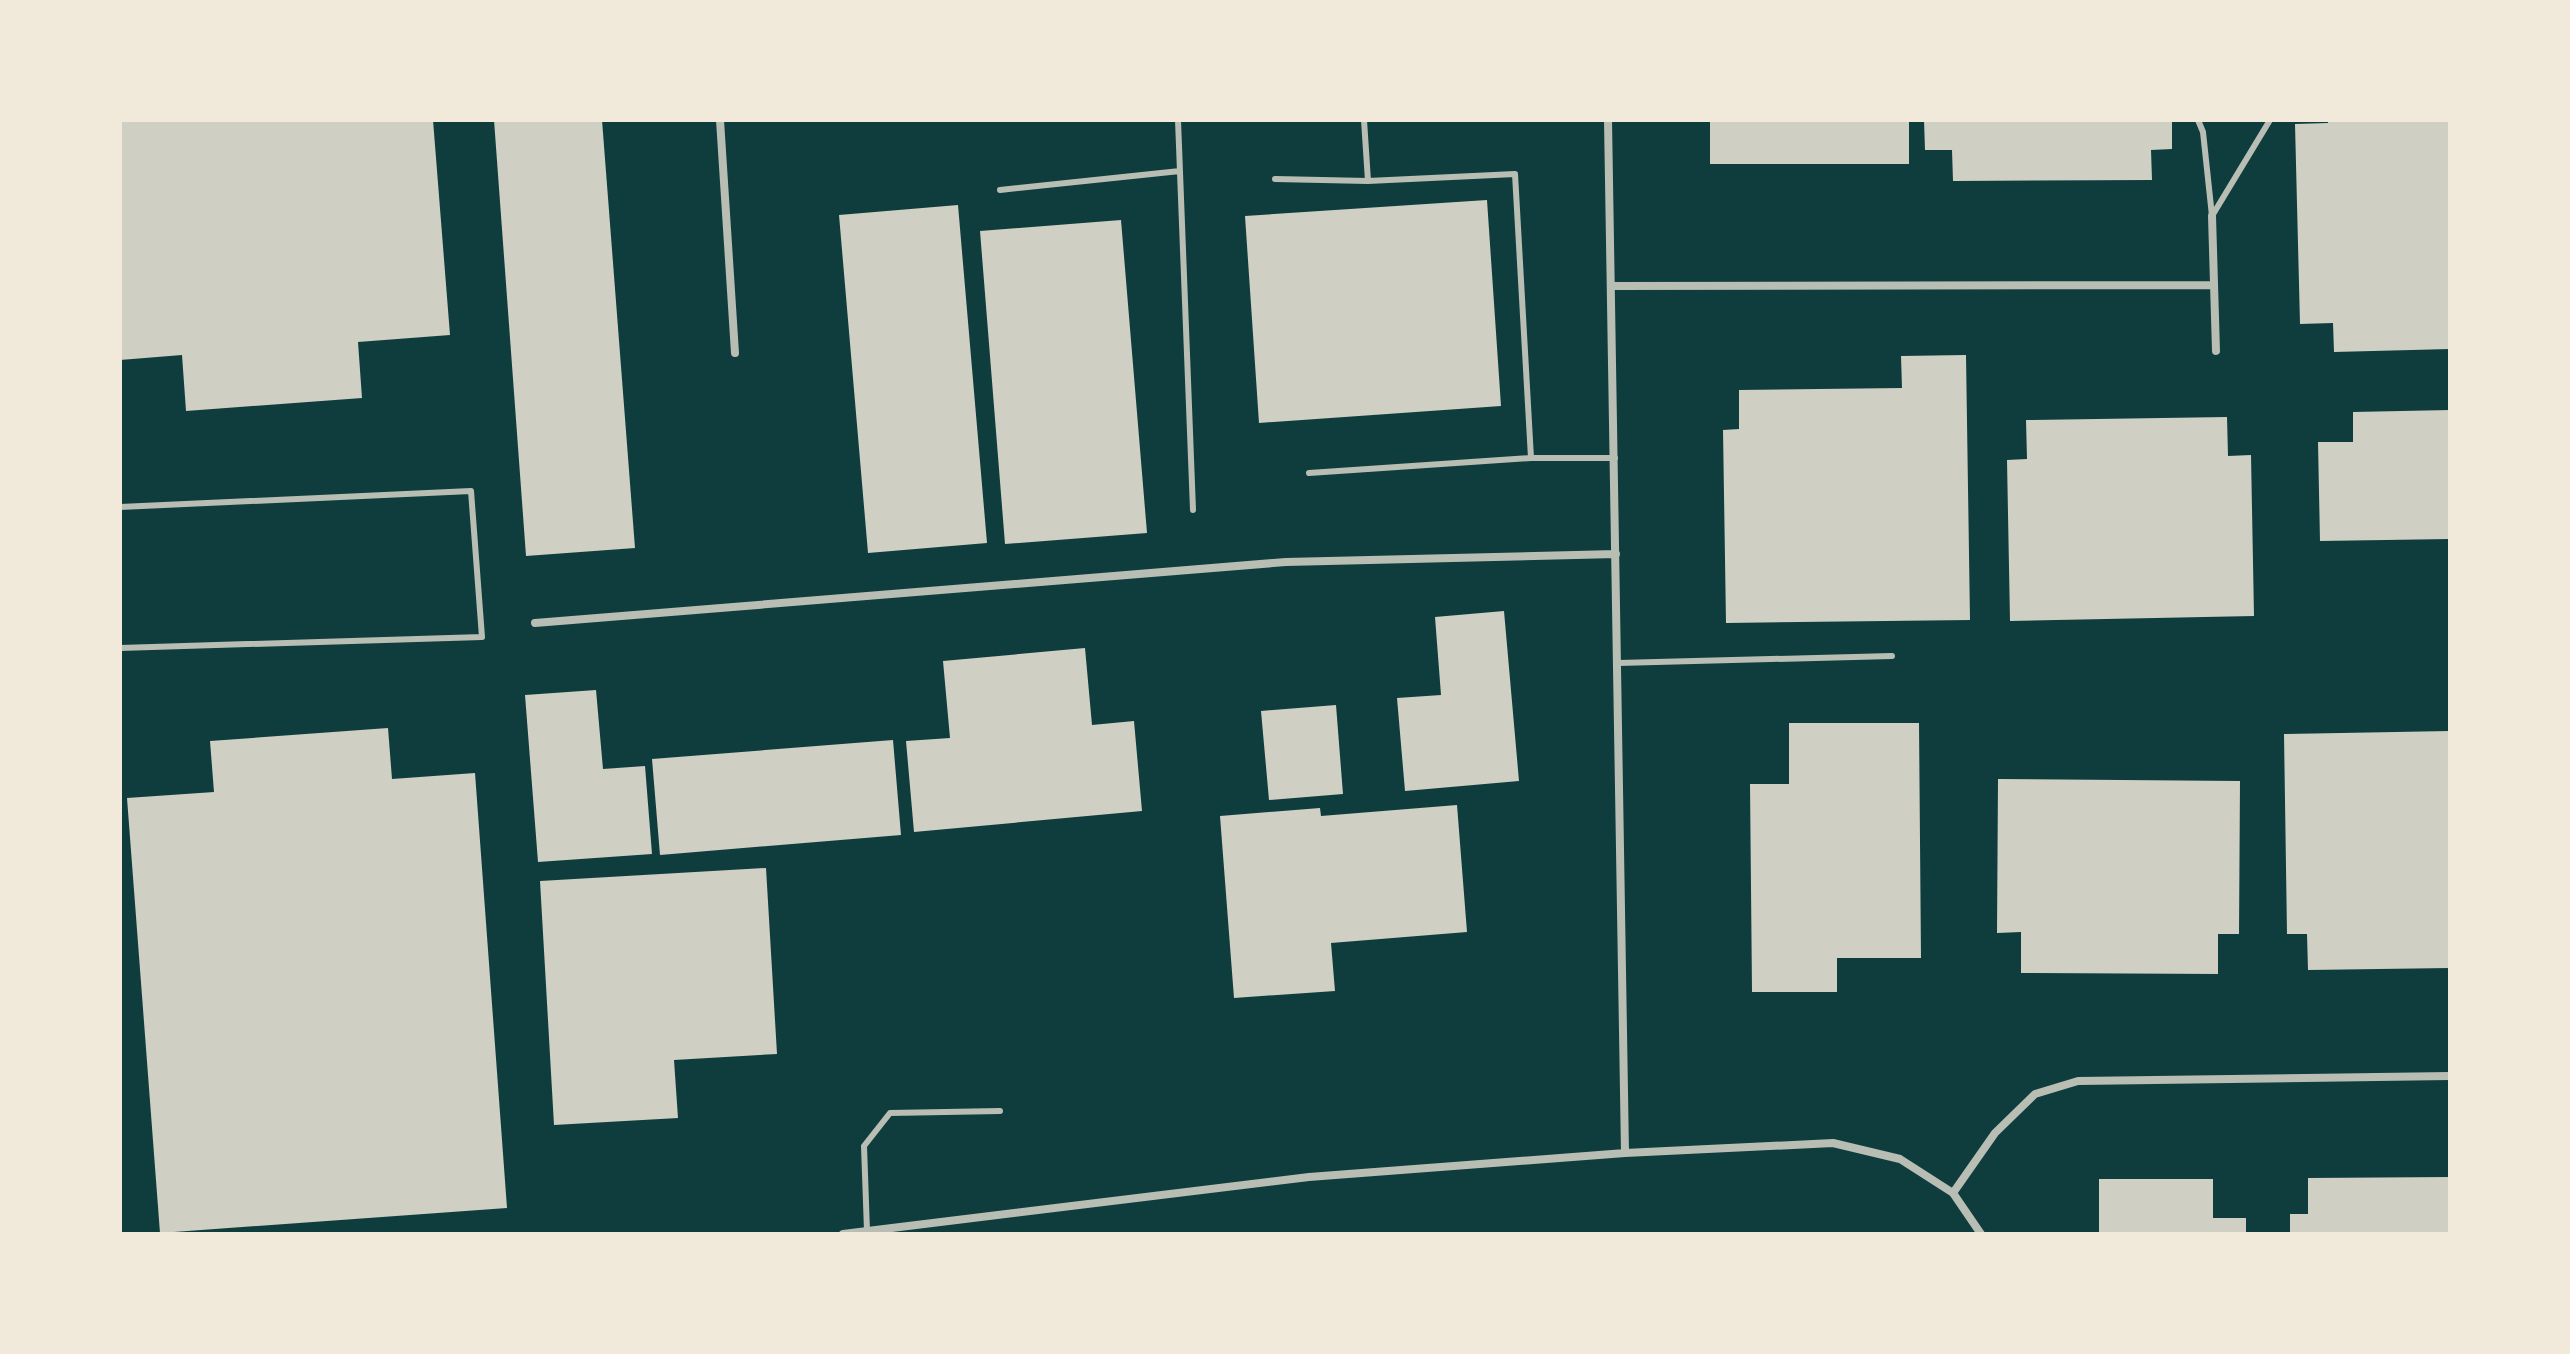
<svg xmlns="http://www.w3.org/2000/svg" width="2570" height="1354" viewBox="0 0 2570 1354" font-family="Arial,sans-serif">
<style>
.building{fill:#cfcfc3}
.lines{fill:none;stroke-linecap:round;stroke-linejoin:round}
.service{stroke:#b8beb3;stroke-width:6}
.minor{stroke:#b8beb3;stroke-width:8}
</style>
<rect width="100%" height="100%" fill="#0f3d3e"/>
<path class="building" d="M120 120H433L450 335 358 342 362 398 186 411 182 355 120 360Z
M494 120H602L635 548 526 556Z
M1710 120H1909V164H1710Z
M1924 120H2172V149L2151 150 2152 180 1953 181 1952 150H1925Z
M2328 120H2450V349L2334 352 2333 323 2300 324 2295 124 2328 123Z
M1487 200 1501 406 1259 423 1245 216Z
M958 205 987 543 868 553 839 215Z
M1121 220 1147 533 1005 544 980 231Z
M1966 355 1970 620 1726 623 1723 430 1739 429V390L1902 388 1901 356Z
M2450 410V539L2320 541 2318 442H2353V412Z
M2227 417 2228 456 2251 455 2254 616 2010 621 2007 460 2027 459 2026 420Z
M1504 611 1519 781 1405 791 1397 698 1441 695 1435 617Z
M1085 648 1092 725 1134 721 1142 811 914 832 906 741 950 738 943 661Z
M596 690 603 769 645 766 652 854 538 862 525 695Z
M1336 705 1343 794 1269 800 1261 711Z
M1789 723H1919L1921 958H1837V992H1752L1750 784H1789Z
M388 728 392 779 475 773 507 1208 160 1233 127 798 214 792 210 741Z
M2450 731V968L2308 970 2307 934H2287L2284 734Z
M893 740 901 835 660 855 652 759Z
M1998 779 2240 781 2239 934H2218V974L2021 973V932L1997 933Z
M1457 805 1467 932 1331 943 1335 991 1234 998 1220 816 1320 808 1321 816Z
M766 868 777 1054 674 1060 678 1118 554 1125 540 881Z
M2450 1177V1234H2290V1214H2308V1178Z
M2099 1179H2213V1218H2246V1234H2099Z"/>
<g class="lines">
<path class="service" d="M1178 120 1193 510
M2198 120 2203 132 2212 216
M1275 179 1368 181
M1000 190 1180 171
M2212 216 2270 120
M1531 458H1615
M1309 473 1531 458 1515 174 1368 181 1364 120
M120 507 471 491 482 637 120 648
M1618 663 1892 656
M867 1231 864 1146 890 1113 1000 1111"/>
<path class="minor" d="M720 120 735 353
M1608 120 1625 1153
M2212 216 2216 351
M1613 286 2214 285
M535 623 1286 562 1616 554
M1953 1193 1995 1133 2035 1094 2078 1081 2450 1076
M843 1234 1309 1177 1625 1153 1833 1143 1900 1159 1953 1193 1981 1234"/>
</g>
<rect width="2570" height="1354" fill="none" stroke="#f1e9da" stroke-width="244"/>
</svg>
